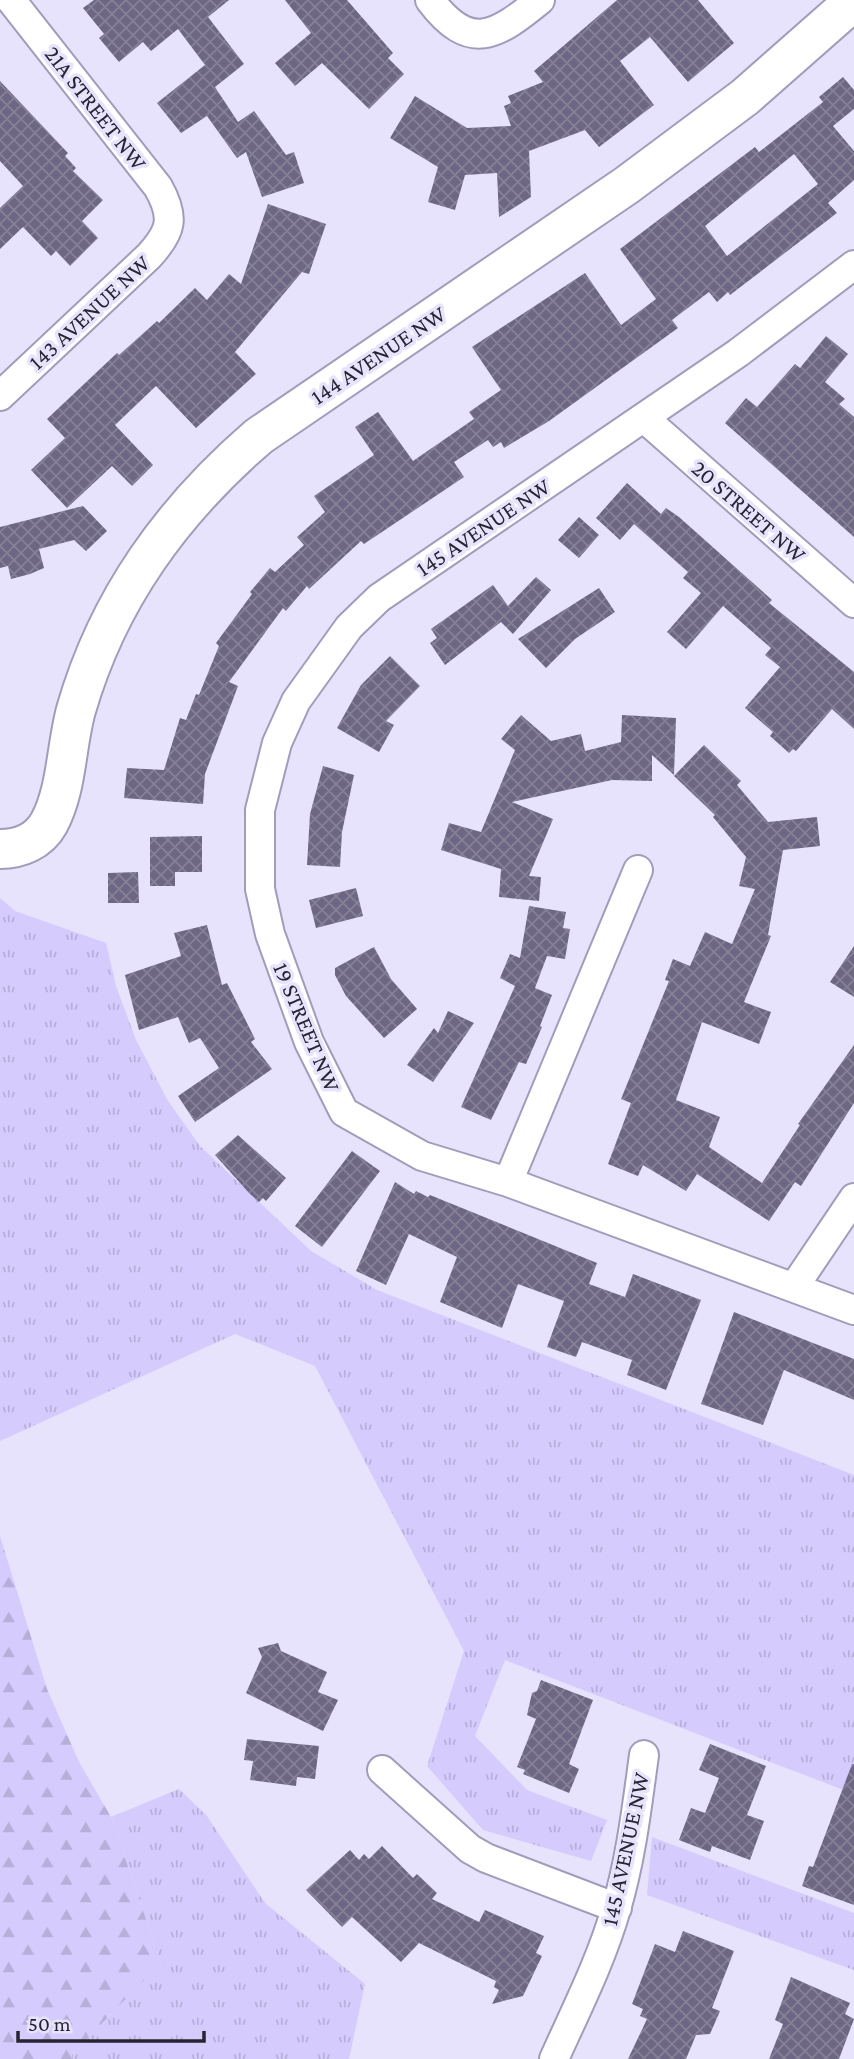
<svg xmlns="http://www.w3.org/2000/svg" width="854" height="2059" viewBox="0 0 854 2059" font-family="'Crimson Pro',serif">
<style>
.grass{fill:url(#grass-tufts)}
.forest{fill:url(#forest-firs)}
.building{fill:url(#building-cross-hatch);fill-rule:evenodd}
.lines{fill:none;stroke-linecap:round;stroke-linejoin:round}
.street-casing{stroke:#a29cba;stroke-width:32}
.secondary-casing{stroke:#a29cba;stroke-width:42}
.street{stroke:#fff;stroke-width:28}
.secondary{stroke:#fff;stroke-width:38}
.labels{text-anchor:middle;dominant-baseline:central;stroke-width:7;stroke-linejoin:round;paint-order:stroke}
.street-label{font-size:23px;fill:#262430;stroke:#e7e3fd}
</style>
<defs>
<pattern id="grass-tufts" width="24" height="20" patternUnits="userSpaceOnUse" patternTransform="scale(1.75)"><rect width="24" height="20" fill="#d5cbfd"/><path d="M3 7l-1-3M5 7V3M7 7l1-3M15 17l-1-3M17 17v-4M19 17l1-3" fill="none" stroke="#b7aed9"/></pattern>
<pattern id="forest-firs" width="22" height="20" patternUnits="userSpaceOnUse" patternTransform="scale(1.75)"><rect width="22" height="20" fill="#d5cbfd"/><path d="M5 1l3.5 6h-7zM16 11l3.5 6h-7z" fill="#b7aed9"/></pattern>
<pattern id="building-cross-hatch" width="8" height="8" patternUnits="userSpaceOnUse" patternTransform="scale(1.75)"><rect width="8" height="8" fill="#6d6784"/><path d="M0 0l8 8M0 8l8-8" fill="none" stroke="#858196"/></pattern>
</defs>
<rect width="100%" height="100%" fill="#e7e3fd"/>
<path class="grass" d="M0 898 15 911 106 943 116 986 136 1040 168 1101 200 1146 311 1251 377 1290 854 1475V1794L505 1660 475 1736 527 1790 607 1820 591 1861 483 1830 427 1766 464 1651 315 1366 235 1334 0 1441Z
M179 1789 207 1816 265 1903 365 1984 349 2059H72V2054L161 1963 111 1817Z
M652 1837 854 1913V1970L647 1895Z"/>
<path class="forest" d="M0 1536 47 1689 79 1762 111 1817 161 1963 72 2054V2059H0Z"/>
<path class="building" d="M94 0H229L208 17 244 64 215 87 238 122 254 111 286 155 294 152 304 183 262 197 246 152 237 158 207 116 181 133 157 103 205 65 178 29 151 51 143 42 119 62 99 38 104 34 83 8Z
M285 0H347L393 53 388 58 404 74 369 109 322 63 295 86 275 63 311 33Z
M617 0H698L734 43 688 82 650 37 620 61 654 105 599 147 585 130 529 151 531 197 499 217 497 173 465 175 455 210 428 202 438 167 390 138 415 96 467 128 511 126 504 106 511 103 508 96 543 82 534 71Z
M843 77 854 90V109L833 126 854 151V180L828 203 837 213 730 295 728 292 717 302 709 292 672 320 678 328 549 421 504 448 501 442 493 447 488 440 454 462 464 477 364 544 361 541 309 589 307 586 286 611 283 608 229 682 238 686 205 774 203 804 124 798 127 768 164 770 180 718 186 720 196 694 199 695 219 646 216 643 252 594 250 592 270 568 275 572 304 545 297 537 325 512 314 496 374 455 355 427 378 412 413 461 474 419 469 412 501 390 472 347 585 273 621 325 656 299 620 249 755 147 759 152 823 102 819 97ZM794 154 818 184 727 256 705 226Z
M0 81 68 153 65 156 76 168 73 171 103 200 82 221 98 238 70 266 56 251 51 256 23 227 0 249V208L23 186 0 161Z
M268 204 326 224 309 274 302 272 235 352 256 374 196 428 156 386 115 425 153 465 132 486 112 466 67 508 31 470 65 438 47 419 117 353 119 355 157 321 159 323 195 288 207 300 229 274 241 284Z
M826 336 848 354 825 382 845 399 839 404 854 417V537L725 423 746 398 757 407 795 364 800 368Z
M627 483 661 514 666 508 679 517 772 600 769 603 854 672V729L832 709 796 751 793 749 789 753 770 736 773 732 745 708 780 667 765 655 771 648 723 606 686 649 667 632 701 593 683 578 688 572 634 524 620 540 596 518Z
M83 506 107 531 86 551 74 540 39 549 44 568 30 574 11 579 8 566 0 568V527Z
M579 517 599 535 579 558 558 540Z
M536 577 551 590 513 634 501 622 445 665 430 643 437 638 431 629 493 585 508 606Z
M599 588 615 612 575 639 546 668 518 639Z
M390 656 420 686 386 721 394 725 379 752 337 728 361 685Z
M521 715 551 741 581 734 585 751 621 742 622 715 676 718 674 775 652 755V781L612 780 512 802 553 819 529 876 541 877 539 901 499 897 501 869 441 850 449 823 481 832 515 750 501 739Z
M704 745 741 781 737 785 768 822 817 817 820 846 783 850 768 935 771 936 744 1002 771 1012 759 1044 702 1022 676 1100 720 1117 709 1147 762 1183 800 1125 798 1124 854 1045V1103L801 1186 795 1182 769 1221 697 1174 686 1191 643 1165 638 1176 608 1164 631 1103 621 1099 669 981 665 980 673 959 690 966 705 932 732 944 755 889 739 886 746 857 713 817 715 815 674 776Z
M323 766 354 775 342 832 340 867 307 865 310 814Z
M202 836V872H175V886H150V837Z
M138 872 139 903H108V873Z
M356 888 363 916 316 928 309 900Z
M529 906 566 912 563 928 570 929 565 959 547 956 535 988 552 995 540 1026 542 1027 526 1064 519 1062 491 1120 461 1107 515 986 500 978 510 954 520 958Z
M207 925 222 985 227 983 255 1039 251 1042 272 1069 195 1122 178 1096 219 1068 200 1038 189 1043 178 1017 139 1030 125 975 181 956 174 933Z
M854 946V997L830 982Z
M374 947 391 979 417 1009 384 1038 346 996 335 975V968Z
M448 1011 474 1023 433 1082 407 1065 434 1028 438 1033Z
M238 1135 286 1178 266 1201 263 1198 259 1202 249 1193 215 1155Z
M352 1151 380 1171 322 1247 295 1226Z
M395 1182 414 1194 416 1191 428 1197 430 1195 597 1263 589 1284 625 1297 633 1274 701 1300 666 1390 627 1375 632 1360 582 1342 576 1357 547 1347 564 1301 518 1284 502 1328 440 1302 457 1257 409 1234 386 1285 356 1271Z
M734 1312 854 1359V1400L784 1370 763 1425 701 1404Z
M278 1643 281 1651 327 1672 318 1692 338 1700 323 1731 246 1693 262 1657 258 1648Z
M541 1680 593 1700 569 1764 579 1769 569 1793 523 1774 525 1770 517 1767 536 1719 527 1715 532 1693 537 1691Z
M247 1739 319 1746 315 1779 297 1777 296 1786 250 1780 253 1761 244 1760Z
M710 1744 766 1766 747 1815 764 1821 750 1860 712 1846 710 1852 679 1840 691 1808 705 1813 719 1778 699 1770Z
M852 1764H854V1905L802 1886 809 1866 813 1867Z
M382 1846 413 1878 417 1874 437 1893 432 1899 479 1922 485 1910 544 1936 536 1953 542 1956 523 1996 492 2004 499 1990 494 1987 496 1981 419 1943 401 1962 352 1917 342 1927 306 1890 350 1850 359 1860 364 1854 369 1859Z
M683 1931 734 1951 712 2008 720 2011 710 2034 696 2035 686 2059H628L647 2019 640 2016 643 2009 632 2004 655 1944 675 1952Z
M791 1977 850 2003 845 2014 854 2019 839 2059H769L783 2024 775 2020Z"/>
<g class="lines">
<g class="street-casing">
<path id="street" d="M430 0C470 53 496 36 540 0
M854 265 738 353 379 598 349 627 296 701 277 743 260 810V889L270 934 309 1042 344 1112 422 1156 508 1182 854 1310
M0 396 149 256C172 231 175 217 158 187L11 0
M644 418 854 603
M508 1182 638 870
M794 1287 854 1198
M382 1770 470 1849 486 1858 617 1908
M554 2059C576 2010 601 1961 616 1909 631 1859 637 1806 644 1755"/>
</g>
<g class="secondary-casing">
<path id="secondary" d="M0 849C20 849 39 841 49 823 67 790 66 746 76 710 108 599 172 511 259 436L627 185 745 97 854 1"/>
</g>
<use href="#street" class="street"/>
<use href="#secondary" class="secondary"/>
</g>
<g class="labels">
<g class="street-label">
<text transform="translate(96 108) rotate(52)">21A STREET NW</text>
<text transform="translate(89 312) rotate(-43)">143 AVENUE NW</text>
<text transform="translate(378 355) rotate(-34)">144 AVENUE NW</text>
<text transform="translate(749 511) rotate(41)">20 STREET NW</text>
<text transform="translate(483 527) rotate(-34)">145 AVENUE NW</text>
<text transform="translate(307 1027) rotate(67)">19 STREET NW</text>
<text transform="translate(625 1849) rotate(-78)">145 AVENUE NW</text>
</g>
</g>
<path d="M18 2031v10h186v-10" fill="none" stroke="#262430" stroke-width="3.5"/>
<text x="28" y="2031" font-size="21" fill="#262430" stroke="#e7e3fd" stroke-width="5" paint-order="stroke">50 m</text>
</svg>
